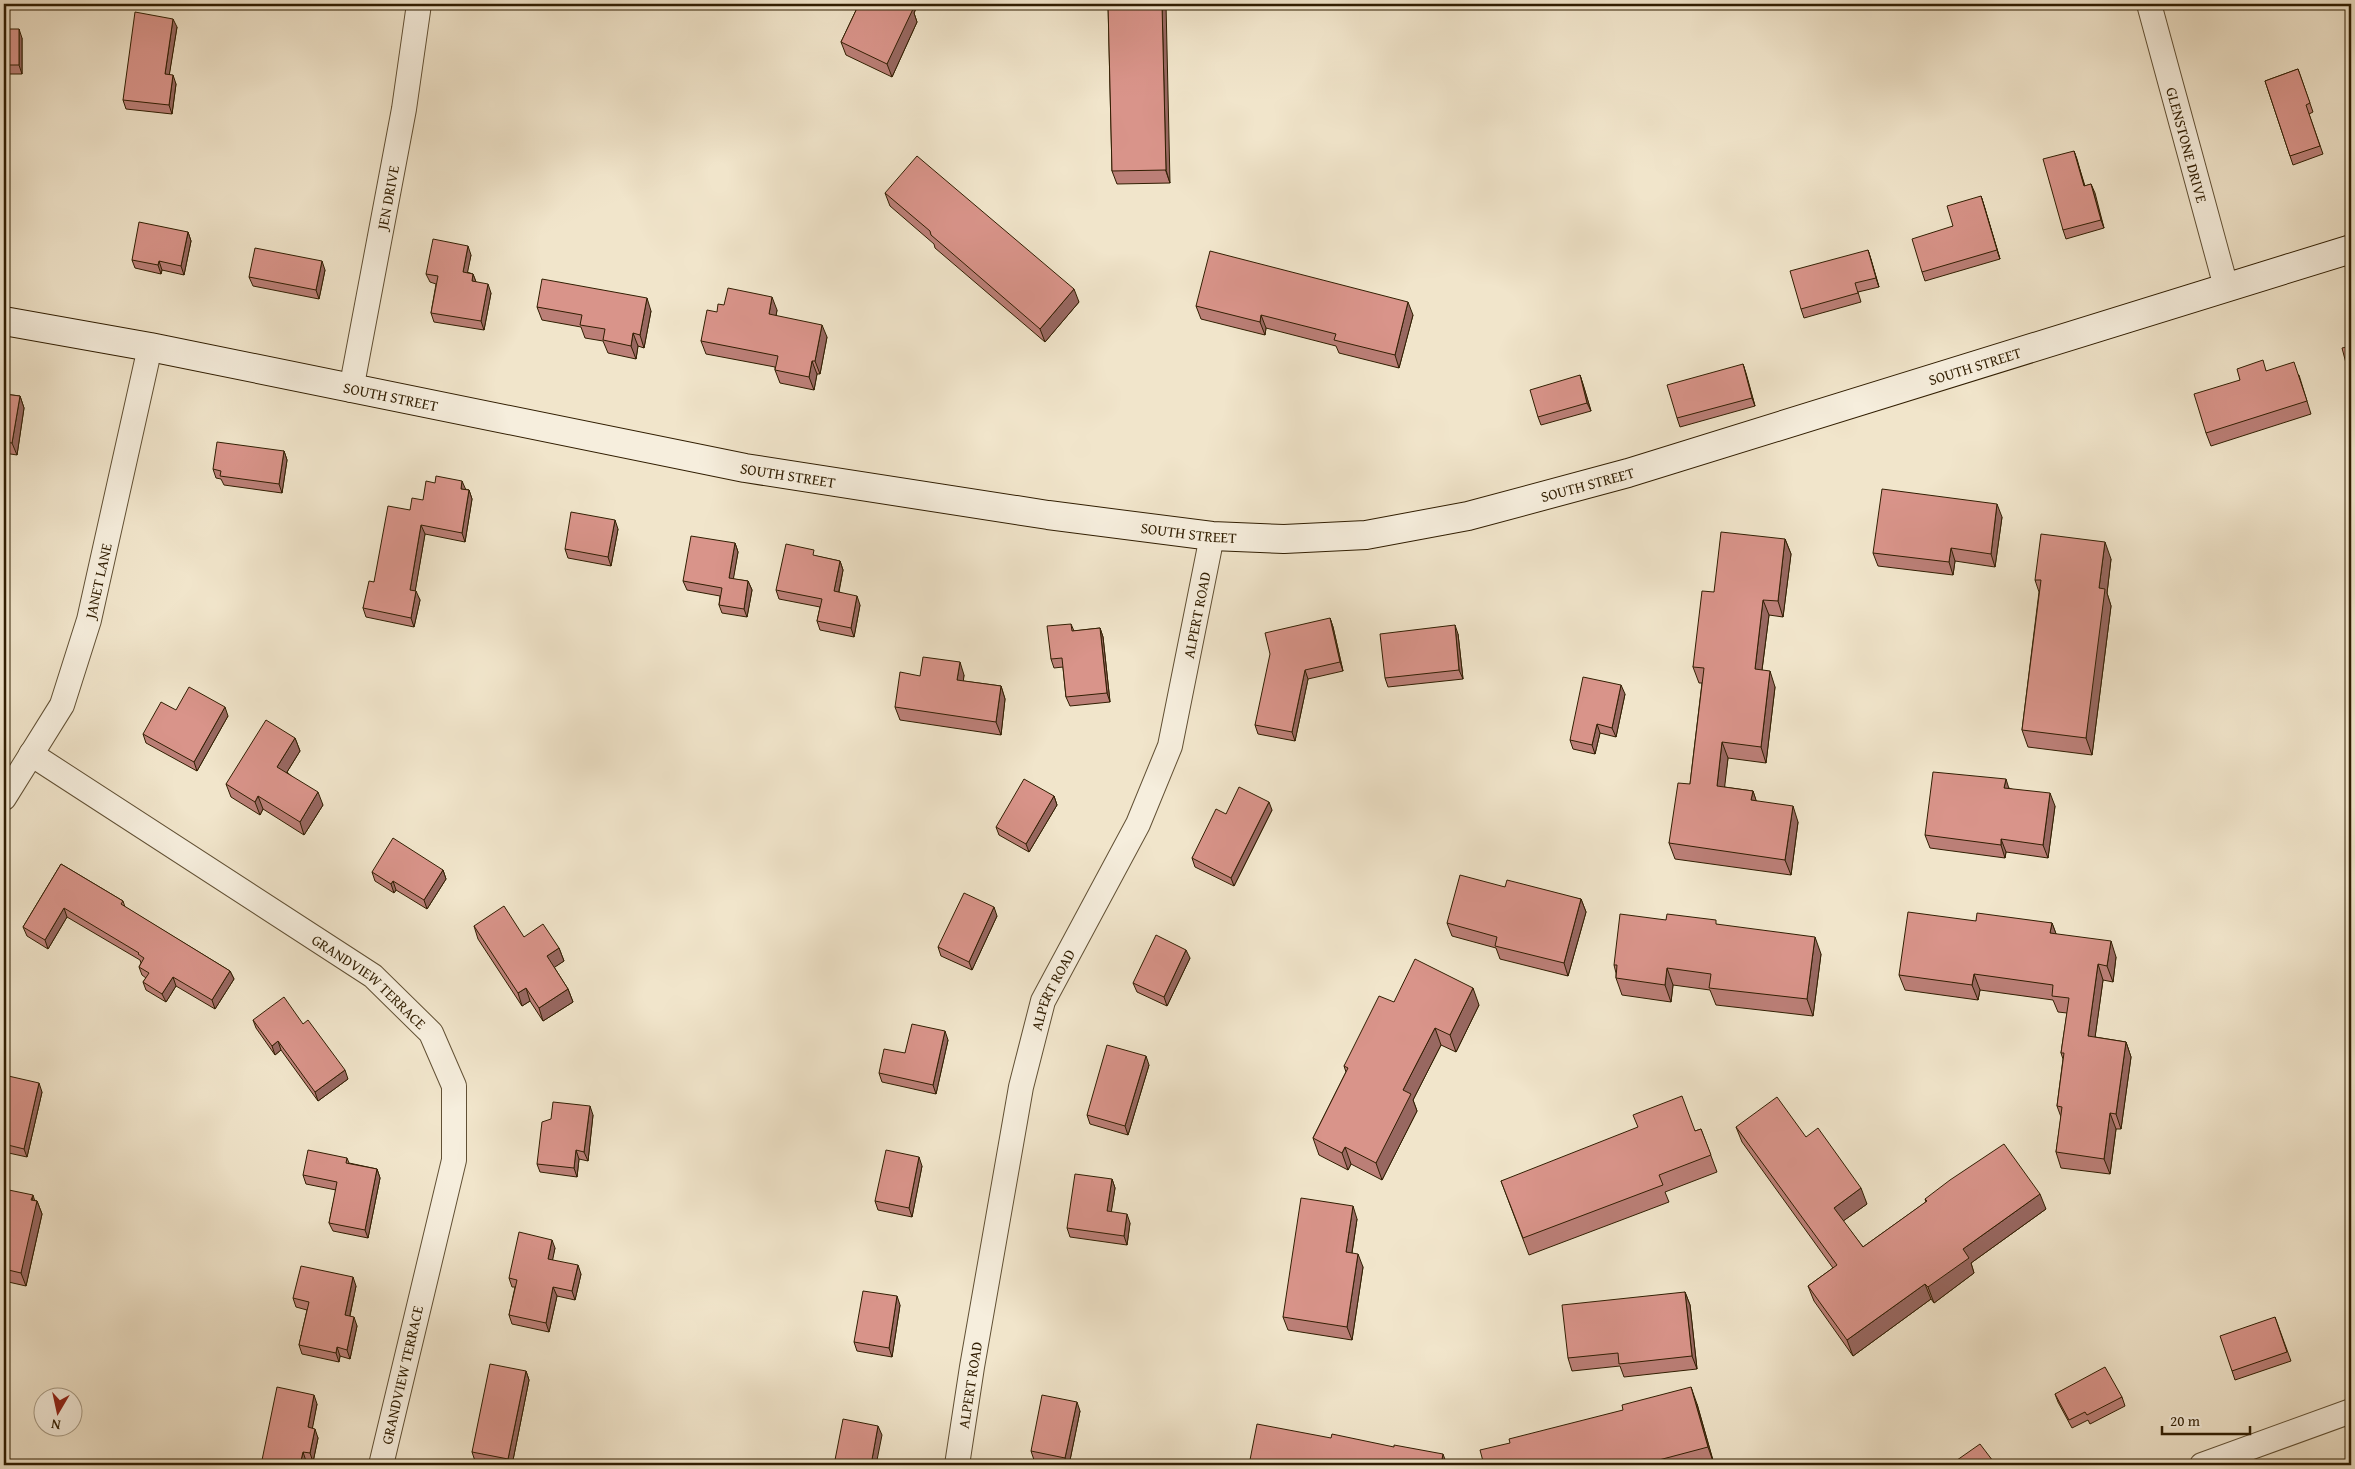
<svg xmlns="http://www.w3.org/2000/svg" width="2355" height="1469" viewBox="0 0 2355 1469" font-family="'Gentium Book Plus',serif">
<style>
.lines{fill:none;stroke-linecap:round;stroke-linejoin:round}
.street-casing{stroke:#615034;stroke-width:26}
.secondary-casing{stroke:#311e02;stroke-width:30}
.street{stroke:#f6eedd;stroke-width:24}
.secondary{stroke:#f6eedd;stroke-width:28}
.wall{fill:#bb7f77;stroke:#311e02}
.shaded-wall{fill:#986861;stroke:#311e02}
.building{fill:#d9948a;stroke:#311e02}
.labels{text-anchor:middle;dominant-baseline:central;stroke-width:4.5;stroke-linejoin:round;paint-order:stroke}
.street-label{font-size:15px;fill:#311e02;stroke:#f6eedd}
</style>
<rect width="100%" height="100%" fill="#f1e5cb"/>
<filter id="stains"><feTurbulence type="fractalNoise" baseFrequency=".004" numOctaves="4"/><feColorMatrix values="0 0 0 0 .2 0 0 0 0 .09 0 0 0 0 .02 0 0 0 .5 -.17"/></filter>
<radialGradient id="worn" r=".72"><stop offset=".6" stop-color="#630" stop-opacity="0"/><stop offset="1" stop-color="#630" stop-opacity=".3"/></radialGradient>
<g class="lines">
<g class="street-casing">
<g id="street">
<path id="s1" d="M2149 4 2226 287"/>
<path id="s2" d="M351 390 404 109 419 4"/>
<path id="s3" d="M31 754 373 976 431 1033 454 1086V1160L381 1465"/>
<path id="s4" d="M4 798 62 705 89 620 150 347"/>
<path id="s5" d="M957 1465 972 1367 1021 1087 1043 1001 1138 824 1170 746 1212 536"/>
<path d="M2202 1465 2351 1411"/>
</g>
</g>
<g class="secondary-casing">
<g id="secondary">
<path id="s6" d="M4 321 150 347 745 468 1048 515 1212 536 1284 539 1366 535 1468 516 1628 473 2351 249"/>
</g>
</g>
<use href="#street" class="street"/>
<use href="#secondary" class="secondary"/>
</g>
<path class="wall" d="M859 4H918L914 13 917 22 892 77 846 55 841 42Z
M1108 4 1170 183 1117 184 1112 171Z
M177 27 169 75 176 84 172 114 126 109 123 100Z
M4 29 22 38V74H4Z
M2298 69 2313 112 2309 114 2323 154 2293 165 2265 81Z
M2074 151 2085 186 2091 184 2104 228 2066 239 2063 230Z
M885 193 1079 302 1045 342 935 248 934 244 890 206Z
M1981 196 2000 259 1925 281 1922 272 1953 226Z
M188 232 191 241 184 275 162 270 161 274 135 268 132 260Z
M1868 250 1879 287 1858 292 1861 302 1804 318 1801 309Z
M471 255 467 272 473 274 476 282 491 293 484 330 434 322 431 313 436 284 430 282 426 274Z
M325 270 319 299 253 286 249 277Z
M1196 306 1413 315 1399 368 1339 353 1336 346 1266 328 1265 335 1201 319Z
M537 307 651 311 644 348 638 346 636 359 608 353 603 341 585 338 581 327 542 320Z
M777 310 776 316 827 337 820 374H817L814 390 780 383 775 370V367L706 354 701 341 717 312Z
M1743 364 1755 406 1680 427 1677 418Z
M2267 371 2299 375 2311 414 2211 446 2206 433 2240 380Z
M1580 375 1591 411 1541 425 1538 417Z
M4 394 20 396 24 408 17 455 4 453Z
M284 451 287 460 282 493 224 485 221 479 216 478 213 469Z
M465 489 469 490 472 499 465 542 425 534 415 591 420 600 414 627 366 617 363 608 374 582 410 510 423 500Z
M2002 517 1995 567 1955 561 1953 575 1878 566 1873 553Z
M618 529 611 566 568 558 565 549Z
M1785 539 1791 554 1783 617 1769 615 1762 670 1775 687 1766 763 1728 758 1724 787 1753 791 1756 801 1798 822 1791 875 1675 859 1669 843 1690 784 1702 683H1699L1693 667 1714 592Z
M735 543 738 552 733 579 748 581 752 590 747 617 722 613 719 605 720 596 687 590 683 581Z
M816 556 840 561 843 570 839 592 860 605 854 637 820 630 817 621 820 607 779 599 776 590Z
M2111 559 2107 593 2111 606 2092 755 2028 747 2022 730 2039 592 2035 580Z
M1330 618 1333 627 1343 671 1308 679 1295 741 1258 734 1255 725Z
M1071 624 1074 631 1100 628 1103 637 1110 702 1070 706 1066 697 1063 667 1054 668 1051 659Z
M1458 634 1463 679 1388 687 1385 678Z
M964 675 963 681 1001 686 1005 699 1001 735 900 720 895 707 920 676Z
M1625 694 1616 737 1600 733 1595 754 1573 749 1570 740Z
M228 716 197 771 146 743 143 734Z
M295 738 300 751 287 772 323 805 304 835 263 809 260 815 231 797 226 784Z
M2009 788 2055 806 2048 858 2006 852 2005 858 1930 848 1925 835Z
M1054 796 1057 805 1029 852 999 835 996 827Z
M1272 810 1234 886 1195 867 1192 858 1226 814Z
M61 864 123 901 125 907 230 971 234 979 215 1009 176 986 166 1002 146 990 143 982 146 978 142 975 139 967 141 963 140 960 67 917 48 949 27 936 23 927Z
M443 870 446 879 427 909 396 890 394 893 375 881 372 872Z
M1505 887 1581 899 1586 912 1568 976 1500 959 1496 948 1452 936 1447 923Z
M997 916 972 970 941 956 938 947Z
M1666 920 1718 925 1821 954 1813 1016 1716 1005 1710 990 1673 985 1671 1002 1622 995 1616 978V973L1614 965Z
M1976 921 2052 923 2056 934 2116 957 2113 982 2103 980 2095 1037 2126 1042 2131 1057 2121 1129H2116L2110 1174 2061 1168 2056 1152 2061 1117 2057 1106 2063 1059 2061 1053 2067 1013 2058 1012 2053 1000 1980 990 1978 1000 1905 990 1899 975Z
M474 926 524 937 559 948 564 961 554 967 568 989 573 1002 543 1021 530 1001 522 1006 478 939Z
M1190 958 1167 1006 1137 992 1133 983Z
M1394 1002 1479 1005 1456 1052 1441 1045 1413 1100 1417 1111 1382 1180 1351 1164 1348 1170 1319 1155 1313 1138 1346 1072 1344 1066Z
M253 1020 348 1079 318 1101 281 1050 275 1055 256 1028Z
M948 1040 936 1094 882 1082 879 1073 905 1053Z
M1149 1065 1128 1135 1090 1124 1087 1115Z
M4 1075 42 1092 27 1157 4 1152Z
M593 1115 588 1161 579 1159 577 1177 540 1172 537 1164Z
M1736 1127 1806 1137 1867 1204 1843 1221 1863 1247 1926 1202 1925 1199 2046 1209 1971 1263 1974 1273 1934 1303 1931 1299 1853 1356 1814 1301 1808 1286 1833 1268 1742 1142Z
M1701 1129 1717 1172 1665 1192 1669 1202 1529 1255 1501 1181 1695 1131Z
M347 1158 349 1163 377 1169 380 1178 368 1238 333 1231 329 1223 336 1190 306 1184 303 1175Z
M922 1166 912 1217 878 1210 875 1201Z
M1112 1179 1115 1188 1111 1212 1130 1223 1127 1245 1070 1237 1067 1228Z
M4 1189 37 1201 42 1214 26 1286 4 1281Z
M1357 1219 1352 1253 1363 1267 1352 1340 1288 1330 1283 1317Z
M555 1248 552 1260 581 1274 575 1300 557 1296 549 1332 512 1324 509 1315 515 1287H512L509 1278Z
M356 1286 350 1316 357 1326 350 1359 340 1356 339 1362 302 1354 299 1345 307 1310 296 1307 293 1298Z
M1685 1292 1690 1305 1697 1369 1624 1377 1620 1366 1572 1371 1568 1358Z
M900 1305 892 1357 857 1351 854 1342Z
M2275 1317 2291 1361 2235 1380 2232 1371Z
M526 1371 529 1380 512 1465H499L475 1461 472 1452Z
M2055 1394 2122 1397 2125 1406 2090 1424 2088 1420 2072 1428 2058 1402Z
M317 1404 312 1428 318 1438 313 1462 306 1461 305 1465H261Z
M1697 1404 1714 1464 1709 1465H1484Z
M1080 1411 1069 1465H1059L1034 1460 1031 1451Z"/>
<path class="shaded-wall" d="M908 4H918L914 13 917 22 892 77 887 64Z
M1162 4H1166L1170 183 1166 170Z
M173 19 177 27 168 83 165 74Z
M19 29 22 38V74L19 65Z
M173 75 176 84 172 114 169 105Z
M2074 151 2077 159 2087 195 2084 186Z
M2091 184 2095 193 2104 228 2101 220Z
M1981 196 1984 205 2000 259 1997 250Z
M4 212 8 221 4 240Z
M188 232 191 241 184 275 181 266Z
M468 246 471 255 466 280 463 272Z
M1868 250 1871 259 1879 287 1876 278Z
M159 261 162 270 161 274 158 265Z
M322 261 325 270 319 299 316 290Z
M473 274 476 282 472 281Z
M488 284 491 293 484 330 481 321Z
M1074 289 1079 302 1045 342 1040 329Z
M772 297 777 310 774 327 769 314Z
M647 298 651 311 644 348 640 335Z
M1408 302 1413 315 1399 368 1395 355Z
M1261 315 1266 328 1265 335 1260 322Z
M822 325 827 337 820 374 815 361Z
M633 333 638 346 636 359 631 346Z
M812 361 817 374 814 390 809 377Z
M1743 364 1746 373 1755 406 1752 398Z
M1580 375 1583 384 1591 411 1587 403Z
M20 396 24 408 17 455 12 443Z
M284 451 287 460 282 493 279 484Z
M462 481 466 490 461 489Z
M469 490 472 499 465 542 462 533Z
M1997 504 2002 517 1995 567 1991 554Z
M615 520 618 529 611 566 608 557Z
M421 525 425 534 414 598 410 590Z
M1785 539 1791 554 1783 617 1778 601Z
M2105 542 2111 559 2107 593 2111 606 2092 755 2086 738 2099 588Z
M735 543 738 552 732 587 729 578Z
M1951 548 1955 561 1953 575 1949 562Z
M840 561 843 570 837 600 834 591Z
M748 581 752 590 747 617 744 609Z
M416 591 420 600 414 627 411 618Z
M857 596 860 605 854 637 851 628Z
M1763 600 1769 615 1760 685 1755 669Z
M1330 618 1333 627 1343 671 1340 662Z
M1455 625 1458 634 1463 679 1459 670Z
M1100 628 1103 637 1110 702 1107 693Z
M960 662 964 675 962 693 957 680Z
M1305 670 1308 679 1295 741 1292 732Z
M1770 671 1775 687 1766 763 1761 747Z
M1621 685 1625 694 1616 737 1612 728Z
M1001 686 1005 699 1001 735 996 722Z
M225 707 228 716 197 771 194 762Z
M1597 724 1600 733 1595 754 1592 745Z
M295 738 300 751 282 780 277 767Z
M1722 742 1728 758 1723 801 1717 786Z
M2006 779 2010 792 2004 788Z
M1753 791 1758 806 1751 800Z
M318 792 323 805 304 835 300 822Z
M2050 793 2055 806 2048 858 2043 845Z
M258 796 263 809 260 815 255 802Z
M1054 796 1057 805 1029 852 1026 844Z
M1269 802 1272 810 1234 886 1231 878Z
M1793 806 1798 822 1791 875 1785 860Z
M2001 839 2006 852 2005 858 2001 845Z
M443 870 446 879 427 909 424 900Z
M393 881 396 890 394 893 391 884Z
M1581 899 1586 912 1568 976 1564 963Z
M994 907 997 916 972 970 969 962Z
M64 908 67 917 48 949 45 940Z
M2052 923 2058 939 2050 933Z
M1815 937 1821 954 1813 1016 1807 999Z
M2111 941 2116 957 2113 982 2107 966Z
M559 948 564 961 552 969 547 956Z
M1186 950 1190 958 1167 1006 1164 997Z
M2098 964 2103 980 2093 1052 2088 1036Z
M1667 968 1673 985 1671 1002 1665 985Z
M230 971 234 979 215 1009 212 1000Z
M1974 974 1980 990 1978 1000 1972 985Z
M173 977 176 986 166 1002 162 994Z
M526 988 530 1001 522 1006 518 993Z
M1473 988 1479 1005 1456 1052 1450 1035Z
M568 989 573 1002 543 1021 539 1008Z
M1435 1028 1441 1045 1413 1100 1417 1111 1382 1180 1376 1163 1403 1090Z
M945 1031 948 1040 936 1094 933 1085Z
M278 1041 281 1050 275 1055 272 1046Z
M2126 1042 2131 1057 2121 1129 2116 1114Z
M1146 1056 1149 1065 1128 1135 1125 1126Z
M345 1070 348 1079 318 1101 315 1092Z
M39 1083 42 1092 27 1157 24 1149Z
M590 1106 593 1115 588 1161 584 1152Z
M2110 1113 2116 1129 2110 1174 2104 1159Z
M1345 1147 1351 1164 1348 1170 1342 1153Z
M576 1150 579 1159 577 1177 574 1168Z
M919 1157 922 1166 912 1217 909 1208Z
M377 1169 380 1178 368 1238 365 1230Z
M1112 1179 1115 1188 1110 1220 1107 1211Z
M1861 1188 1867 1204 1839 1224 1834 1208Z
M2040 1194 2046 1209 1971 1263 1974 1273 1934 1303 1928 1287 1963 1249Z
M33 1195 36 1205 37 1201 42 1214 26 1286 21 1273Z
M1353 1206 1357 1219 1350 1265 1346 1252Z
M1127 1214 1130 1223 1127 1245 1124 1236Z
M552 1240 555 1248 551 1268 548 1259Z
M1358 1254 1363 1267 1352 1340 1347 1327Z
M578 1265 581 1274 575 1300 572 1291Z
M353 1277 356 1286 348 1324 345 1315Z
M1925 1284 1931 1299 1853 1356 1847 1340Z
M553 1287 557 1296 549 1332 546 1323Z
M1685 1292 1690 1305 1697 1369 1692 1356Z
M897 1296 900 1305 892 1357 889 1348Z
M354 1317 357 1326 350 1359 347 1350Z
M337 1347 340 1356 339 1362 336 1353Z
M526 1371 529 1380 512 1465H511L508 1459Z
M1691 1387 1697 1404 1714 1464 1708 1447Z
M314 1395 317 1404 311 1436 308 1427Z
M1077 1402 1080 1411 1069 1465H1068L1065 1458Z
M878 1426 882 1435 876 1465H871Z
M315 1429 318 1438 313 1462 310 1453Z
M303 1452 306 1461 305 1465H300Z
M1443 1454 1447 1465H1441Z"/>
<path class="building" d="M859 4H908L906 6 913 9 887 64 841 42Z
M1108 4H1162L1166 170 1112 171Z
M135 12 173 19 165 74 173 75 169 105 123 100Z
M4 29H19V65H4Z
M2298 69 2310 103 2306 105 2320 146 2290 156 2265 81Z
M2074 151 2084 186 2091 184 2101 220 2063 230 2043 159Z
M917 156 1074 289 1040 329 931 235 930 231 885 193Z
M1981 196 1997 250 1922 272 1912 239 1953 226 1947 206Z
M139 222 188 232 181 266 159 261 158 265 132 260Z
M433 239 468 246 463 272 473 274 472 281 488 284 481 321 431 313 438 276 426 274Z
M255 248 322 261 316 290 249 277Z
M1868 250 1876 278 1855 283 1858 293 1801 309 1790 271Z
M1210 251 1408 302 1395 355 1334 340 1336 334 1261 315 1260 322 1196 306Z
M542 279 647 298 640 335 633 333 631 346 603 340 605 329 580 325 582 315 537 307Z
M728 288 772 297 769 314 822 325 815 361H812L809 377 775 370 778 356 701 341 707 310 717 312 718 304 724 305Z
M2351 346V382L2342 348Z
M2263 360 2266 371 2294 362 2307 401 2206 433 2194 394 2240 380 2237 369Z
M1743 364 1752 398 1677 418 1667 385Z
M1580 375 1587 403 1538 417 1530 390Z
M4 394 20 396 12 443 4 442Z
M217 442 284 451 279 484 220 476 221 471 213 469Z
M436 476 462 481 461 489 469 490 462 533 421 525 410 590 416 591 411 618 363 608 369 581 374 582 388 506 410 510 412 498 423 500 426 481 435 483Z
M1882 489 1997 504 1991 554 1951 548 1949 562 1873 553Z
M571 512 615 520 608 557 565 549Z
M1721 532 1785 539 1778 601 1763 600 1755 669 1770 671 1761 747 1722 742 1717 786 1753 791 1751 800 1793 806 1785 860 1669 843 1678 783 1690 784 1704 668 1693 667 1702 591 1714 592Z
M2041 534 2105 542 2099 588 2105 589 2086 738 2022 730 2041 580H2035Z
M691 536 735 543 729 578 748 581 744 609 719 605 722 588 683 581Z
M786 544 814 550 813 555 840 561 834 591 857 596 851 628 817 621 822 599 776 590Z
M1330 618 1340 662 1305 670 1292 732 1255 725 1270 654 1265 633Z
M1071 624 1072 631 1100 628 1107 693 1066 697 1062 658 1051 659 1047 626Z
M1455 625 1459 670 1385 678 1380 634Z
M923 657 960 662 957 680 1001 686 996 722 895 707 900 672 920 676Z
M1583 677 1621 685 1612 728 1597 724 1592 745 1570 740Z
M189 687 225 707 194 762 143 734 161 702 176 710Z
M266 720 295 738 277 767 318 792 300 822 258 796 255 802 226 784Z
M1933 772 2006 779 2004 788 2050 793 2043 845 2001 839V845L1925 835Z
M1024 779 1054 796 1026 844 996 827Z
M1239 787 1269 802 1231 878 1192 858 1216 809 1226 814Z
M393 838 443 870 424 900 393 881 391 884 372 872Z
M61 864 123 901 121 904 230 971 212 1000 173 977 162 994 143 982 149 973 139 967 144 958 138 954 139 953 64 908 45 940 23 927Z
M1460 875 1505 887 1507 880 1581 899 1564 963 1495 946 1497 937 1447 923Z
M964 893 994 907 969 962 938 947Z
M504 906 524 937 543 924 559 948 547 956 568 989 539 1008 526 988 518 993 474 926Z
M1908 912 1976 921 1977 913 2052 923 2050 933 2111 941 2107 966 2098 964 2088 1036 2126 1042 2116 1114 2110 1113 2104 1159 2056 1152 2062 1107 2057 1106 2064 1053H2061L2069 998 2052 996 2053 985 1974 974 1972 985 1899 975Z
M1620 914 1666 920 1667 914 1716 920V924L1815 937 1807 999 1709 988 1711 974 1667 968 1665 985 1616 978 1617 965H1614Z
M1156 935 1186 950 1164 997 1133 983Z
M1415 959 1473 988 1450 1035 1435 1028 1403 1090 1411 1094 1376 1163 1345 1147 1342 1153 1313 1138 1348 1068 1344 1066 1379 996 1394 1002Z
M284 997 303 1024 308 1020 345 1070 315 1092 278 1041 272 1046 253 1020Z
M912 1024 945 1031 933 1085 879 1073 884 1049 905 1053Z
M1107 1045 1146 1056 1125 1126 1087 1115Z
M4 1075 39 1083 24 1149 4 1144Z
M1682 1096 1695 1131 1701 1129 1711 1155 1659 1175 1663 1185 1523 1238 1501 1181 1638 1127 1633 1115Z
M1777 1097 1806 1137 1818 1128 1861 1188 1834 1208 1863 1247 1927 1201 1925 1199 1950 1180 2004 1144 2040 1194 1963 1249 1969 1258 1928 1287 1925 1284 1847 1340 1808 1286 1837 1265 1736 1127Z
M553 1102 590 1106 584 1152 576 1150 574 1168 537 1164 542 1122 551 1119Z
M308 1150 347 1158 346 1163 377 1169 365 1230 329 1223 337 1182 303 1175Z
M886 1150 919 1157 909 1208 875 1201Z
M1075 1174 1112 1179 1107 1211 1127 1214 1124 1236 1067 1228Z
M4 1189 33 1195 31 1200 37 1201 21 1273 4 1269Z
M1301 1198 1353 1206 1346 1252 1358 1254 1347 1327 1283 1317Z
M519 1232 552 1240 548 1259 578 1265 572 1291 553 1287 546 1323 509 1315 517 1280 509 1278Z
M301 1266 353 1277 345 1315 354 1317 347 1350 337 1347 336 1353 299 1345 309 1302 293 1298Z
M863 1291 897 1296 889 1348 854 1342Z
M1685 1292 1692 1356 1619 1364 1618 1353 1568 1358 1562 1305Z
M2275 1317 2287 1352 2232 1371 2220 1336Z
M490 1364 526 1371 508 1459 472 1452Z
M2105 1367 2122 1397 2087 1415 2085 1412 2069 1420 2055 1394Z
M277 1387 314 1395 308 1427 315 1429 310 1453 303 1452 300 1465H261Z
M1691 1387 1708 1447 1640 1465H1484L1480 1450 1510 1443 1509 1439 1623 1410 1622 1405Z
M1042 1395 1077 1402 1065 1458 1031 1451Z
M843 1419 878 1426 871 1465H834Z
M1257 1424 1331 1438 1332 1434 1394 1447V1445L1443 1454 1441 1465H1249Z
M1980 1444 1996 1465H1950Z"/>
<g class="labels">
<g class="street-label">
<text stroke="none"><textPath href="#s1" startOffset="146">GLENSTONE DRIVE</textPath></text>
<text stroke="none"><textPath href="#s2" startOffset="196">JEN DRIVE</textPath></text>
<text stroke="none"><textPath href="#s6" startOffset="2014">SOUTH STREET</textPath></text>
<text stroke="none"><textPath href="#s6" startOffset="394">SOUTH STREET</textPath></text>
<text stroke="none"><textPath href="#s6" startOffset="799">SOUTH STREET</textPath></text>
<text stroke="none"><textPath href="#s6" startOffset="1609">SOUTH STREET</textPath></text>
<text stroke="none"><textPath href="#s6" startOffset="1204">SOUTH STREET</textPath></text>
<text stroke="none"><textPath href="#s4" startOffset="239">JANET LANE</textPath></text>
<text stroke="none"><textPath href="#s5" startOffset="891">ALPERT ROAD</textPath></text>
<text stroke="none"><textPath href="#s3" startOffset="408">GRANDVIEW TERRACE</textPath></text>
<text stroke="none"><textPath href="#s5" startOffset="486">ALPERT ROAD</textPath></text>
<text transform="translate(402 1375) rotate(-77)">GRANDVIEW TERRACE</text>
<text stroke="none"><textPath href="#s5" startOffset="81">ALPERT ROAD</textPath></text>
</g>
</g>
<rect width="2355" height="1469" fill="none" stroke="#f1e5cb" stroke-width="20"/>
<rect x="5" y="5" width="2345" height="1459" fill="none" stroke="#311e02" stroke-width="2.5"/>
<rect x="10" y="10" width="2335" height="1449" fill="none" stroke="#311e02"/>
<g transform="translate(58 1412) rotate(189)"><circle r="24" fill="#f6eedd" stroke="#a79b85"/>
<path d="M0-4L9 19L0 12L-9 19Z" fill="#8f2418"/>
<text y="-8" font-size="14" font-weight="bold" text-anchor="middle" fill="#311e02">N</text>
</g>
<path d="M2162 1426v8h88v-8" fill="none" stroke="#311e02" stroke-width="2.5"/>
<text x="2170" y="1426" font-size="15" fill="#311e02" stroke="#f6eedd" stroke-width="4" paint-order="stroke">20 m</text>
<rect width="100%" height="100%" filter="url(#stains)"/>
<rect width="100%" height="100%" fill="url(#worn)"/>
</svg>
